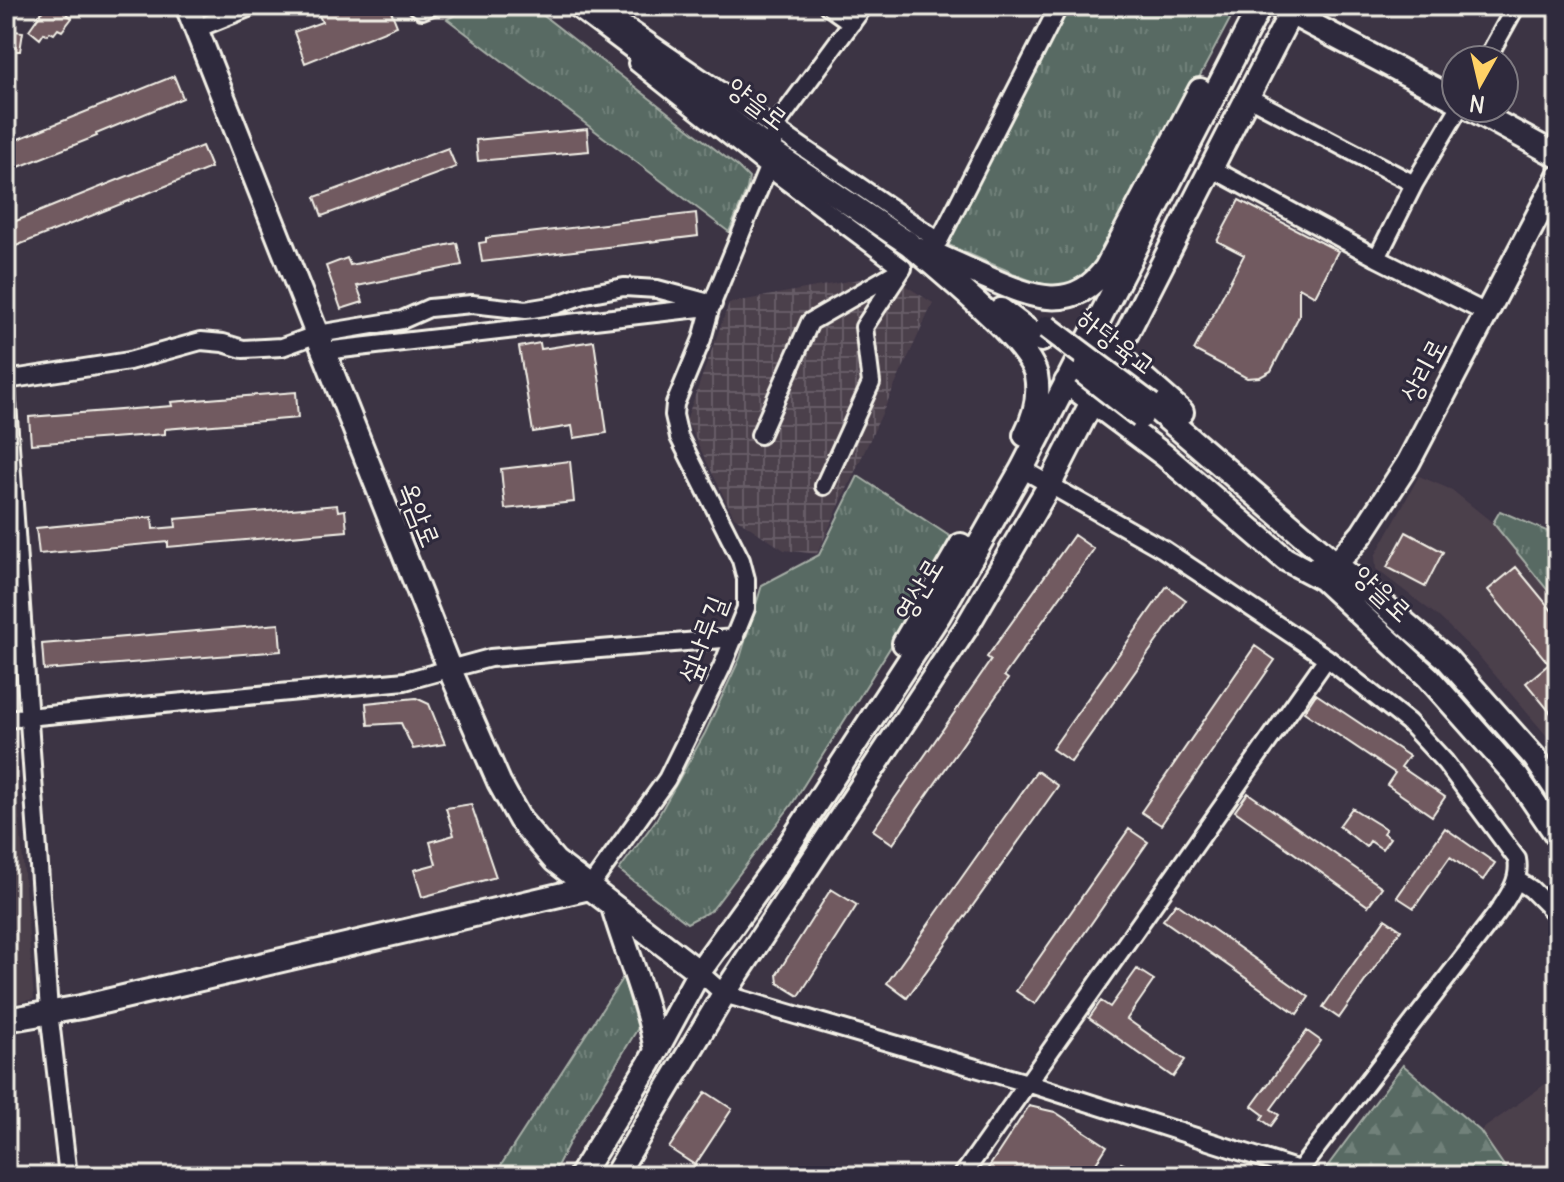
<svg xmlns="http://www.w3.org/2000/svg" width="1564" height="1182" viewBox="0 0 1564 1182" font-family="Delius,'Poor Story',sans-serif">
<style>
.built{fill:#4c3f4c}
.industrial{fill:url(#industrial-grid)}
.forest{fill:url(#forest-firs);stroke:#a6aea6;stroke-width:2}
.park{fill:url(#park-tufts);stroke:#a6aea6;stroke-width:2}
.building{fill:#715a60;stroke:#f4f1e8;stroke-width:2}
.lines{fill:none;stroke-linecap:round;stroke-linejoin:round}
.street-casing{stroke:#f4f1e8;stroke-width:22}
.secondary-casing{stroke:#f4f1e8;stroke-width:28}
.street{stroke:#2f2a3d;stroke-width:16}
.secondary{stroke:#2f2a3d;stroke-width:22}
.secondary-bridge-casing{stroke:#f4f1e8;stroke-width:28;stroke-linecap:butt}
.secondary-bridge{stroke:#2f2a3d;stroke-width:22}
.labels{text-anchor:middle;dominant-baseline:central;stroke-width:6;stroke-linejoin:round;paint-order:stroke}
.street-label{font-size:28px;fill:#f4f1e8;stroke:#2f2a3d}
</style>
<defs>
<pattern id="industrial-grid" width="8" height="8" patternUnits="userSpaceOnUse" patternTransform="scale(2)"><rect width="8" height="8" fill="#4c3f4c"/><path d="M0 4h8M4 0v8" fill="none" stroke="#665b66"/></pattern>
<pattern id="forest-firs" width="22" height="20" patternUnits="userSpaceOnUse" patternTransform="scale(2)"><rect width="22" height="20" fill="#586b64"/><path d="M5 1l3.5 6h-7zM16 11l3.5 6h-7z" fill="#71817a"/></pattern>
<pattern id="park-tufts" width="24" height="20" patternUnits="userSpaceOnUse" patternTransform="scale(2)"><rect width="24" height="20" fill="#586b64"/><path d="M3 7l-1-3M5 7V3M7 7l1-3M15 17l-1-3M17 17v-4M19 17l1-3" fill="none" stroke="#71817a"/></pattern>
</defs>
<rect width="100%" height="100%" fill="#3c3444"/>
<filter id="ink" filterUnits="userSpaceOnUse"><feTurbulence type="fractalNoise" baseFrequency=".0125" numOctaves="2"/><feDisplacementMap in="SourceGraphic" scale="16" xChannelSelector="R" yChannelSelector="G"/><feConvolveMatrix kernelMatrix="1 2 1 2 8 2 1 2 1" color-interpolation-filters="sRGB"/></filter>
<g filter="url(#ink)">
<path class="built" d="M1419 476 1452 490 1493 523 1558 603V749L1477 654 1439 617 1376 569 1375 556Z
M6 736H13L34 999 6 1005Z
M1558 1075V1176H1511L1480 1131Z"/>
<path class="industrial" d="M887 274 933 303 817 554 784 550 734 517 686 420 729 303Z"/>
<path class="forest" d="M1403 1065 1480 1131 1511 1176H1320Z"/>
<path class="park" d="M474 6H531L738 167 749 178 747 189 729 232 447 19Z
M1068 6H1237L1101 262C1067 298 1043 287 1004 269 984 261 965 252 946 244Z
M858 476 957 541 792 804 712 910 687 923 619 870 656 820 705 733 740 658 762 585 819 555Z
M1500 511 1558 536V603L1493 523Z
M623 977 638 1028 572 1137 552 1176H494Z"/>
<path class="building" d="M46 6H74L67 14 72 18 62 31 58 29 54 34 50 32 47 35 44 33 40 39 29 30Z
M315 6H389L397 26 305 63 294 32 322 22Z
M6 30 23 32 20 51H6Z
M174 76 183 98 96 134 97 136 6 172V144Z
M587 129 589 151 478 161 476 140Z
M202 146 211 168 6 250V225Z
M448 148 456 167 322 216 315 197Z
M1239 200 1338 251 1315 296 1299 287V316L1271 371 1260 377 1247 378 1194 350 1244 255 1217 241Z
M696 213 698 236 482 262 479 243 486 242V238Z
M457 243 462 265 357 286 363 302 341 309 326 266 347 258 350 265Z
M594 341 607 433 574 438 572 426 533 432 519 347 540 343 541 349Z
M296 392 298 418 165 429V434L31 444 29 417 172 406 171 402Z
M570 461 574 502 505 509 501 469Z
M337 505 338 511 345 510 347 531 168 547V542L39 554 36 528 152 517 153 529 176 527 175 519Z
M1406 532 1443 552 1425 587 1387 567Z
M1074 535 1094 549 1004 676 1008 679 893 844 873 830 991 660 987 657Z
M1516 567 1558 618V722L1526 683 1549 664 1488 590Z
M1167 586 1186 600 1071 762 1052 749Z
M279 624 281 651 44 670 42 644Z
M1255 646 1275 660 1161 825 1141 812Z
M1316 694 1409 756 1401 767 1445 797 1432 816 1387 785 1395 773 1304 712Z
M416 698 429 704 445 744 413 749 401 723 368 725 366 703Z
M1037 771 1058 786 907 998 887 983Z
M1248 793 1382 887 1368 906 1235 811Z
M471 804 496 877 422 897 414 870 436 864 430 842 454 835 446 808Z
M1352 808 1386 829 1383 833 1390 838 1382 849 1370 841 1366 847 1339 826Z
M1445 828 1495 863 1483 880 1450 857 1414 908 1397 897Z
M1129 829 1148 842 1035 1004 1016 991Z
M831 889 857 905 799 996 778 983 777 974Z
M1176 903 1309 997 1297 1014 1163 920Z
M1385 919 1401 930 1339 1018 1323 1007Z
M1137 969 1154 980 1127 1019 1185 1060 1173 1077 1089 1018 1101 1001 1110 1007Z
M1307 1031 1321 1041 1271 1109 1279 1115 1271 1126 1261 1119 1264 1115 1252 1106Z
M706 1092 732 1109 695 1165 669 1148Z
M1029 1106 1055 1112 1107 1146 1088 1176H983Z
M1121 1163 1149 1176H1115Z"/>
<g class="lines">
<g class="street-casing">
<path id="street" d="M417 6 422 10 432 6
M828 6 852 23
M595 11 620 22 939 241 1059 6
M196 29 253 6
M1486 60 1516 6
M637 63 769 168 903 268
M1248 97 1414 184
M1211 168 1377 258 1488 314
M1377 258 1414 184 1459 108
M324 351 708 307
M6 380 129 361 201 341 223 343 243 349 282 347 318 334 402 320 429 308 472 304 526 310 556 305 586 294 624 287 657 289 713 304
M6 388 49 1011 68 1176
M760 435 810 322 898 271
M1022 469 1163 549 1327 658 1408 722 1445 762 1517 859C1521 880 1508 897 1497 913L1295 1176
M824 486 871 383 864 327 903 268
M6 719 405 681 490 658 735 638
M1517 880 1531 889 1558 916
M589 888 667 779 722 667 746 608V579L741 560 679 437 674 415 675 404 702 339 711 306 774 153V128L864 6
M699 972 724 994 1027 1083 1299 1170
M962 1176 1327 658"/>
</g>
<g class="secondary-casing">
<path id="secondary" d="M187 6 450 670 499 782 520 820 555 861 699 972
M578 6 774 153 918 250
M1279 7 1456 100
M1470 108 1558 156
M906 241C936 268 1028 340 1036 375 1040 397 1035 416 1025 435
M925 250C946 259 967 269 988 278 1031 297 1073 314 1106 268L1200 90
M1001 310 1041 340
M1106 345 1182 412
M1066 382 1164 455 1285 559 1323 579 1362 534 1408 463 1558 177
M1151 405 1447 659 1535 758 1558 792
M1313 570 1428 677 1517 777 1558 837
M904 643 961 545
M613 907C627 955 648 1001 656 1051
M6 1020 81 1007 589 888
M580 1176 649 1064 699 972 776 865 939 615 1022 469 1260 6
M615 1176 724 994 966 628 1049 486 1294 6"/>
</g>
<use href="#street" class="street"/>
<use href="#secondary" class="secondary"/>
<g class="secondary-bridge-casing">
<path id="secondary-bridge" d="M1047 327 1151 405
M1083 372 1141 417"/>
</g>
<use href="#secondary-bridge" class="secondary-bridge"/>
</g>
</g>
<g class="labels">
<g class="street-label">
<text transform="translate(758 103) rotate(37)">양을로</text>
<text transform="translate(1117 342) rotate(37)">하당육교</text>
<text transform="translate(1423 370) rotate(-62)">상리로</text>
<text transform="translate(420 514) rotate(68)">옥암로</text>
<text transform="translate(918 589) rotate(-59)">영산로</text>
<text transform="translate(1383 593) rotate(43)">양을로</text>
<text transform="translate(702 639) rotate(-69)">섶나루길</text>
</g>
</g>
<rect width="1564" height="1182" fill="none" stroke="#2f2a3d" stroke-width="32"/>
<rect x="16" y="16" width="1532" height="1150" fill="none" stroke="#f4f1e8" stroke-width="3" filter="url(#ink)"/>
<g transform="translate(1480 84) rotate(188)"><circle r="38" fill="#2f2a3d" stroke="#7e7a81" stroke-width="2"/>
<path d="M0-6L14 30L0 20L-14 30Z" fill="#ffd166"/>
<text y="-12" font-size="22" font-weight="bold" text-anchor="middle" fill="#f4f1e8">N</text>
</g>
</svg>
